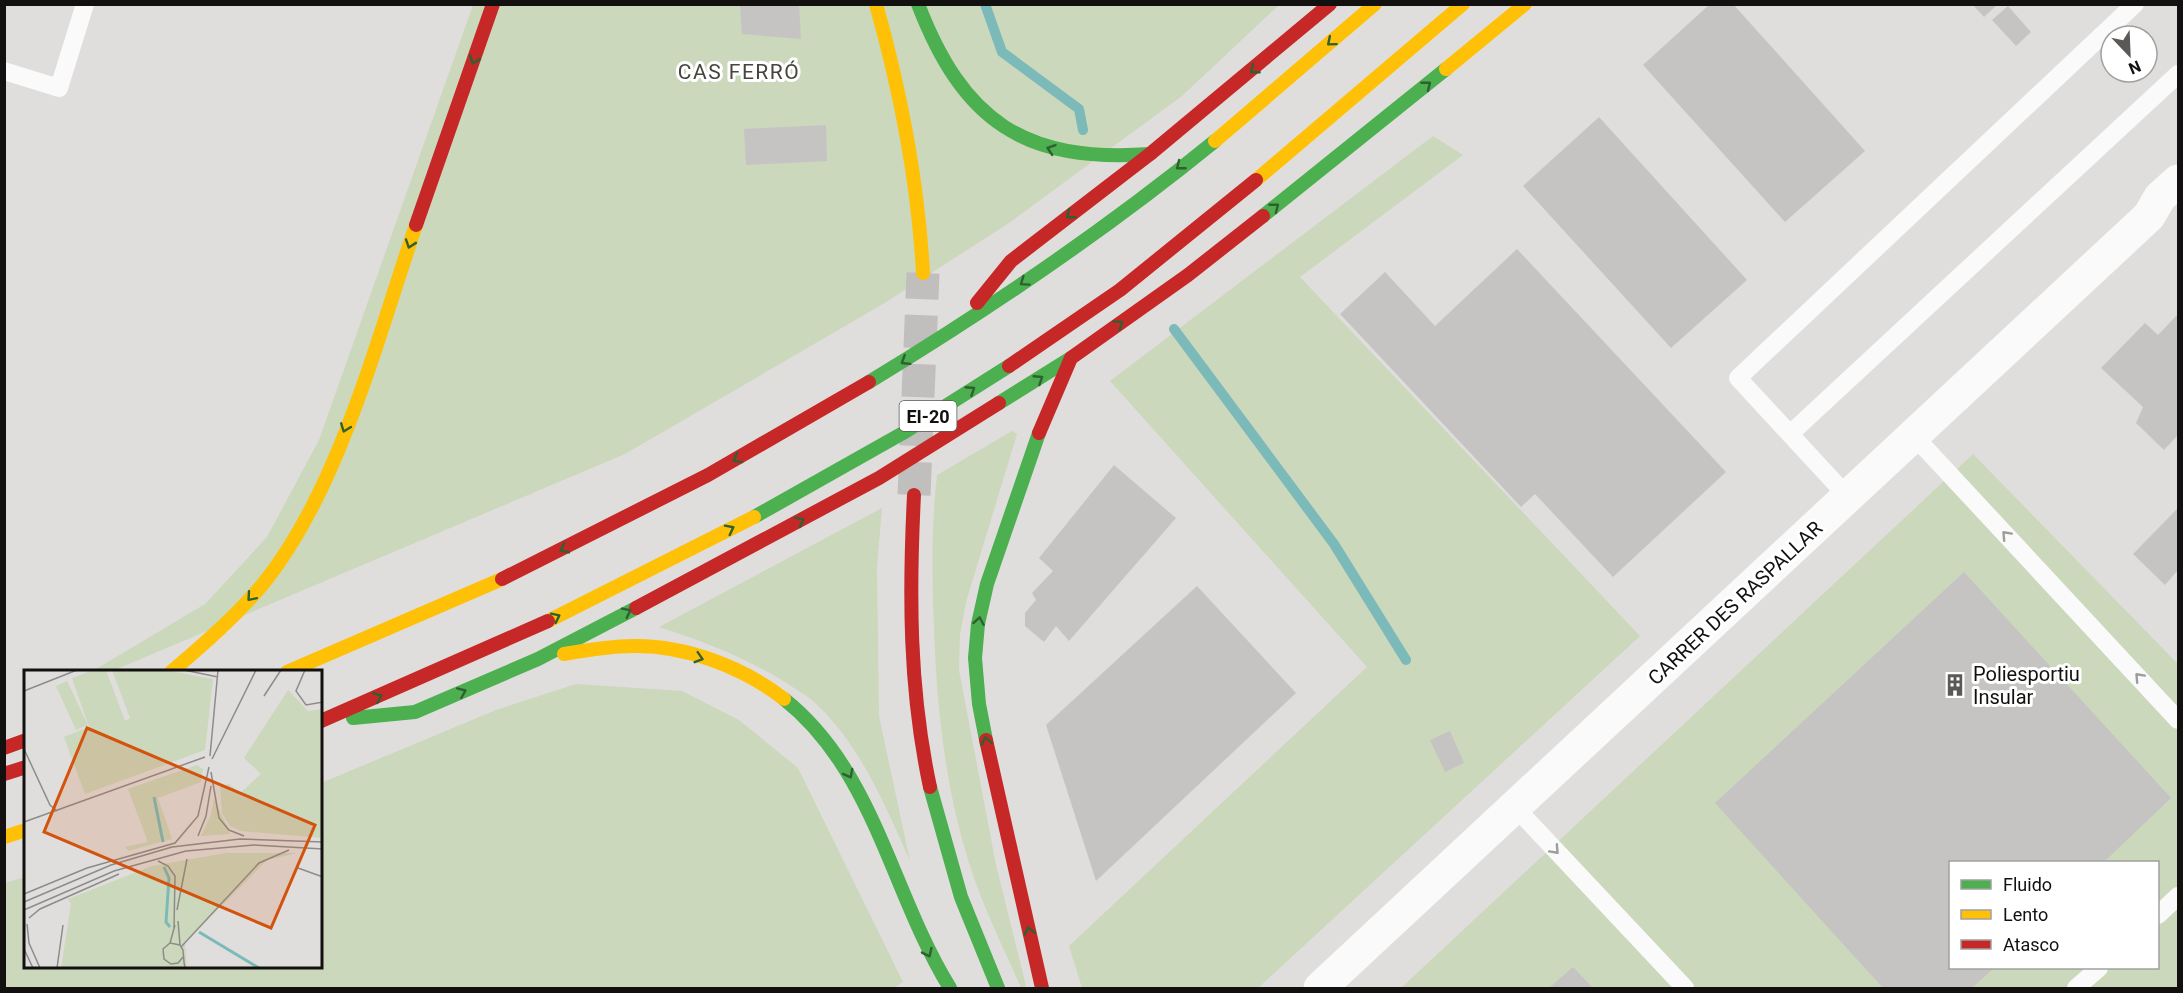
<svg xmlns="http://www.w3.org/2000/svg" width="2183" height="993" viewBox="0 0 2183 993" font-family="Roboto,sans-serif">
<style>
.green{fill:#cbd8bb;fill-rule:evenodd}
.lines{fill:none;stroke-linecap:round;stroke-linejoin:round}
.stream{stroke:#7cbaba;stroke-width:10}
.building{fill:#c6c4c3}
.secondary-tunnel{stroke:#c1bfbd;stroke-width:33;stroke-dasharray:33 16;stroke-linecap:butt}
.lane{stroke:#fafafa;stroke-width:18}
.street{stroke:#fafafa;stroke-width:33}
.fast{stroke:#4caf50;stroke-width:14}
.slow{stroke:#ffc107;stroke-width:14}
.jam{stroke:#c62828;stroke-width:14}
.oneway{stroke:#2f6030}
.oneway2{stroke:#9d9d9c}
.labels{text-anchor:middle;dominant-baseline:central;stroke-width:6;stroke-linejoin:round;paint-order:stroke}
.shield{fill:#fff;stroke:#595857;stroke-width:1.5}
.shield-label{font-size:18px;font-weight:bold;fill:#12110f}
.street-label{font-size:20px;fill:#12110f;stroke:#fff}
.poi-label{font-size:20px;fill:#12110f;stroke:#fff;text-anchor:start}
.neighbourhood-label{font-size:21px;letter-spacing:1.5px;fill:#474440;stroke:#fff}
.inset-river{fill:none;stroke:#7cbaba;stroke-width:3}
.inset-road{fill:none;stroke:#8e8c8a;stroke-width:1.5}
.view{fill:#d3520c;fill-opacity:0.15;stroke:#d3520c;stroke-width:3}
.inset-edge{fill:none;stroke:#12110f;stroke-width:3}
</style>
<rect width="100%" height="100%" fill="#e0dedc"/>
<path class="green" d="M473 5H1279L1182 96 1009 223 883 304 625 454 110 672H91L205 604 267 537 319 440Z
M1433 136 1463 155 1300 277 1640 636 1258 988H1082L1069 946 1367 667 1110 381Z
M1012 431 1017 434 966 602 960 635 959 670 996 865 1026 986 1021 988C1005 951 986 913 973 875 946 795 937 713 934 629 932 578 931 527 937 475Z
M1973 454 2178 664V988H1401ZM1950 862H2158V968H1950Z
M882 508 877 567 879 716 910 861C885 805 860 744 814 702 807 695 796 690 788 684 747 658 705 642 659 627Z
M576 684 682 691 739 720 798 768 903 982 894 988H5V883L25 877 26 968H321V783L496 710Z"/>
<g class="lines">
<path class="stream" d="M985 4 1002 52 1079 109 1083 130
M1174 329 1334 544 1406 660"/>
</g>
<path class="building" d="M740 4H799L801 39 742 34Z
M1710 4H1733L1865 151 1785 222 1643 65Z
M1972 4H1998L1984 17Z
M2008 6 2031 32 2016 46 1992 20Z
M1599 117 1747 280 1671 348 1523 186Z
M826 125 827 161 746 165 744 129Z
M1517 249 1726 472 1613 577 1535 494 1521 507 1340 314 1385 272 1435 326Z
M2178 314V435L2164 450 2136 423 2143 407 2101 368 2145 323 2158 335Z
M1114 465 1176 518 1069 641 1056 626 1044 642 1025 626V613L1036 600 1032 593 1053 571 1039 558Z
M2178 508V570L2165 585 2133 554Z
M1964 572 2171 798 2104 862H1950V968H1994L1972 988H1883L1715 803Z
M1197 586 1296 693 1096 881 1046 725Z
M1450 731 1464 763 1445 772 1430 740Z
M1573 967 1593 988H1549Z"/>
<g class="lines">
<path class="secondary-tunnel" d="M914 495 923 273"/>
<path class="lane" d="M4 71 59 88 85 4
M1790 434 2178 74
M1914 436 2178 720
M1848 497 1738 378 2135 4
M1515 807 1685 988
M2158 915 2178 896
M2076 988 2099 968"/>
<path class="street" d="M1320 988 2149 216 2160 197 2178 181"/>
<path class="fast" d="M918 4C963 121 1024 163 1150 154
M1263 216 1446 69
M869 382C989 309 1106 230 1215 141
M999 403 1071 358
M754 517 903 433 1009 366
M784 699C875 771 891 893 950 988
M353 718 415 712 538 659 636 608
M986 740 979 704 975 658 978 624 987 584 1039 433
M930 787 961 897 998 988"/>
<path class="slow" d="M876 4C901 93 918 181 923 273
M1446 69 1525 4
M1215 141 1375 4
M1256 180 1463 4
M548 621 754 517
M564 654C587 650 610 646 633 646 685 645 743 667 784 699
M171 672C204 644 235 617 263 584 339 490 377 339 416 225
M287 672 502 579
M4 837 26 830"/>
<path class="jam" d="M416 225 493 4
M977 303 1011 261 1150 154 1330 4
M1009 366 1120 290 1256 180
M1039 433 1071 358 1188 275 1263 216
M914 495C909 594 909 689 930 787
M502 579 708 475 869 382
M636 608 879 478 999 403
M321 721 548 621
M986 740 1042 988
M4 748 26 740
M4 774 26 767"/>
</g>
<defs><path id="oneway-chevron" d="M-2-3.5L2.5 0L-2 3.5" fill="none" stroke-width="1.6" stroke-linecap="round" stroke-linejoin="round" transform="scale(1.5)"/></defs>
<g class="oneway">
<use href="#oneway-chevron" transform="translate(1331 42) rotate(140)"/>
<use href="#oneway-chevron" transform="translate(474 60) rotate(109)"/>
<use href="#oneway-chevron" transform="translate(1254 70) rotate(141)"/>
<use href="#oneway-chevron" transform="translate(1427 85) rotate(-39)"/>
<use href="#oneway-chevron" transform="translate(1051 149) rotate(-161)"/>
<use href="#oneway-chevron" transform="translate(1180 166) rotate(142)"/>
<use href="#oneway-chevron" transform="translate(1275 207) rotate(-38)"/>
<use href="#oneway-chevron" transform="translate(1070 215) rotate(142)"/>
<use href="#oneway-chevron" transform="translate(410 244) rotate(109)"/>
<use href="#oneway-chevron" transform="translate(1024 282) rotate(145)"/>
<use href="#oneway-chevron" transform="translate(1119 324) rotate(-35)"/>
<use href="#oneway-chevron" transform="translate(905 361) rotate(148)"/>
<use href="#oneway-chevron" transform="translate(1039 379) rotate(-33)"/>
<use href="#oneway-chevron" transform="translate(971 390) rotate(-33)"/>
<use href="#oneway-chevron" transform="translate(345 428) rotate(111)"/>
<use href="#oneway-chevron" transform="translate(737 459) rotate(151)"/>
<use href="#oneway-chevron" transform="translate(800 521) rotate(-29)"/>
<use href="#oneway-chevron" transform="translate(730 529) rotate(-27)"/>
<use href="#oneway-chevron" transform="translate(564 549) rotate(154)"/>
<use href="#oneway-chevron" transform="translate(251 597) rotate(131)"/>
<use href="#oneway-chevron" transform="translate(627 612) rotate(-27)"/>
<use href="#oneway-chevron" transform="translate(556 617) rotate(-26)"/>
<use href="#oneway-chevron" transform="translate(979 621) rotate(-80)"/>
<use href="#oneway-chevron" transform="translate(699 658) rotate(17)"/>
<use href="#oneway-chevron" transform="translate(462 692) rotate(-23)"/>
<use href="#oneway-chevron" transform="translate(378 697) rotate(-23)"/>
<use href="#oneway-chevron" transform="translate(986 741) rotate(-101)"/>
<use href="#oneway-chevron" transform="translate(849 774) rotate(62)"/>
<use href="#oneway-chevron" transform="translate(1029 931) rotate(-103)"/>
<use href="#oneway-chevron" transform="translate(928 953) rotate(64)"/>
</g>
<g class="oneway2">
<use href="#oneway-chevron" transform="translate(2006 535) rotate(-133)"/>
<use href="#oneway-chevron" transform="translate(2139 677) rotate(-133)"/>
<use href="#oneway-chevron" transform="translate(1555 850) rotate(47)"/>
</g>
<defs>
<g id="building-bare" transform="scale(1.8)"><path d="M-4-6H4V6H1V3H-1V6H-4ZM-2.5-4.3h1.7v1.8h-1.7ZM.8-4.3h1.7v1.8H.8ZM-2.5-1h1.7V.8h-1.7ZM.8-1h1.7V.8H.8Z" fill="#5a5957" stroke="#fff" stroke-width="2.5" paint-order="stroke"/></g>
</defs>
<g fill-rule="evenodd">
<use href="#building-bare" x="1955" y="685"/>
</g>
<g class="labels">
<rect class="shield" x="899.5" y="401" width="57" height="30" rx="4.5"/>
<g class="shield-label">
<text x="928" y="416">EI-20</text>
</g>
<g class="street-label">
<text transform="translate(1735 603) rotate(-43)">CARRER DES RASPALLAR</text>
</g>
<g class="poi-label">
<text x="1973" y="674">Poliesportiu<tspan x="1973" dy="23">Insular</tspan></text>
</g>
<g class="neighbourhood-label">
<text x="739" y="72">CAS FERRÓ</text>
</g>
</g>
<g transform="translate(24 670)">
<rect width="298" height="298" fill="#e0dedc"/>
<path d="M69 0H82L101 51 106 48 88 0H141L189 9 181 80 61 124 40 67 65 57 48 8ZM43 11 64 55 52 60 32 16ZM264 20 284 41 298 39V168L217 161 206 156 198 143 196 116 205 114 216 123 237 104 220 88ZM173 95 179 99 177 112 134 128 148 169 104 181 101 177 124 172 104 119ZM190 128 206 164 177 166 187 145ZM202 183H273L243 190 161 273 163 298H37L47 234 44 229 128 196Z" fill="#cbd8bb"/>
<path class="inset-river" d="M130 127 139 172M140 197 145 208 142 252 146 257M175 262 235 298"/>
<path class="inset-road" d="M160 0 194 7M281 0 272 21 282 35 299 32M0 21 53 0M240 26 257 0M0 79 26 135 33 141M186 86 194 0M188 89 232 0M187 102 195 148 205 160 220 166M0 152 181 87M174 166 182 146 187 116M134 191 144 196 151 206 150 258M274 198 299 207M0 224 63 198 151 173 174 146 185 97M0 232 87 195 148 177 216 169 299 172M0 240 90 201 162 181 230 175 299 179M153 240 163 189M5 248 16 239 95 204M154 251 156 275M3 254 5 273 16 298M146 273 151 255M157 277 235 193 265 180M0 279 9 298M159 287 154 293 147 294 140 289 139 279 146 273 156 275 159 280 160 292 161 298M33 298 39 255"/>
<path class="view" d="M63 58 291 155 247 258 20 162Z"/>
<rect width="298" height="298" class="inset-edge"/>
</g>
<rect width="2183" height="993" fill="none" stroke="#12110f" stroke-width="12"/>
<rect x="1949" y="861" width="210" height="108" fill="#ffffff" stroke="#a0a09f" stroke-width="1.5"/>
<rect x="1961" y="880" width="30" height="9" fill="#4caf50" stroke="#a0a09f" stroke-width="1.5"/>
<text x="2003" y="891" font-size="18" fill="#12110f">Fluido</text>
<rect x="1961" y="910" width="30" height="9" fill="#ffc107" stroke="#a0a09f" stroke-width="1.5"/>
<text x="2003" y="921" font-size="18" fill="#12110f">Lento</text>
<rect x="1961" y="940" width="30" height="9" fill="#c62828" stroke="#a0a09f" stroke-width="1.5"/>
<text x="2003" y="951" font-size="18" fill="#12110f">Atasco</text>
<g transform="translate(2129 54) rotate(157)"><circle r="28" fill="#ffffff" stroke="#a0a09f" stroke-width="1.5"/>
<path d="M0-4.5L10 22L0 15L-10 22Z" fill="#5a5957"/>
<text y="-9" font-size="16" font-weight="bold" text-anchor="middle" fill="#12110f">N</text>
</g>
</svg>
